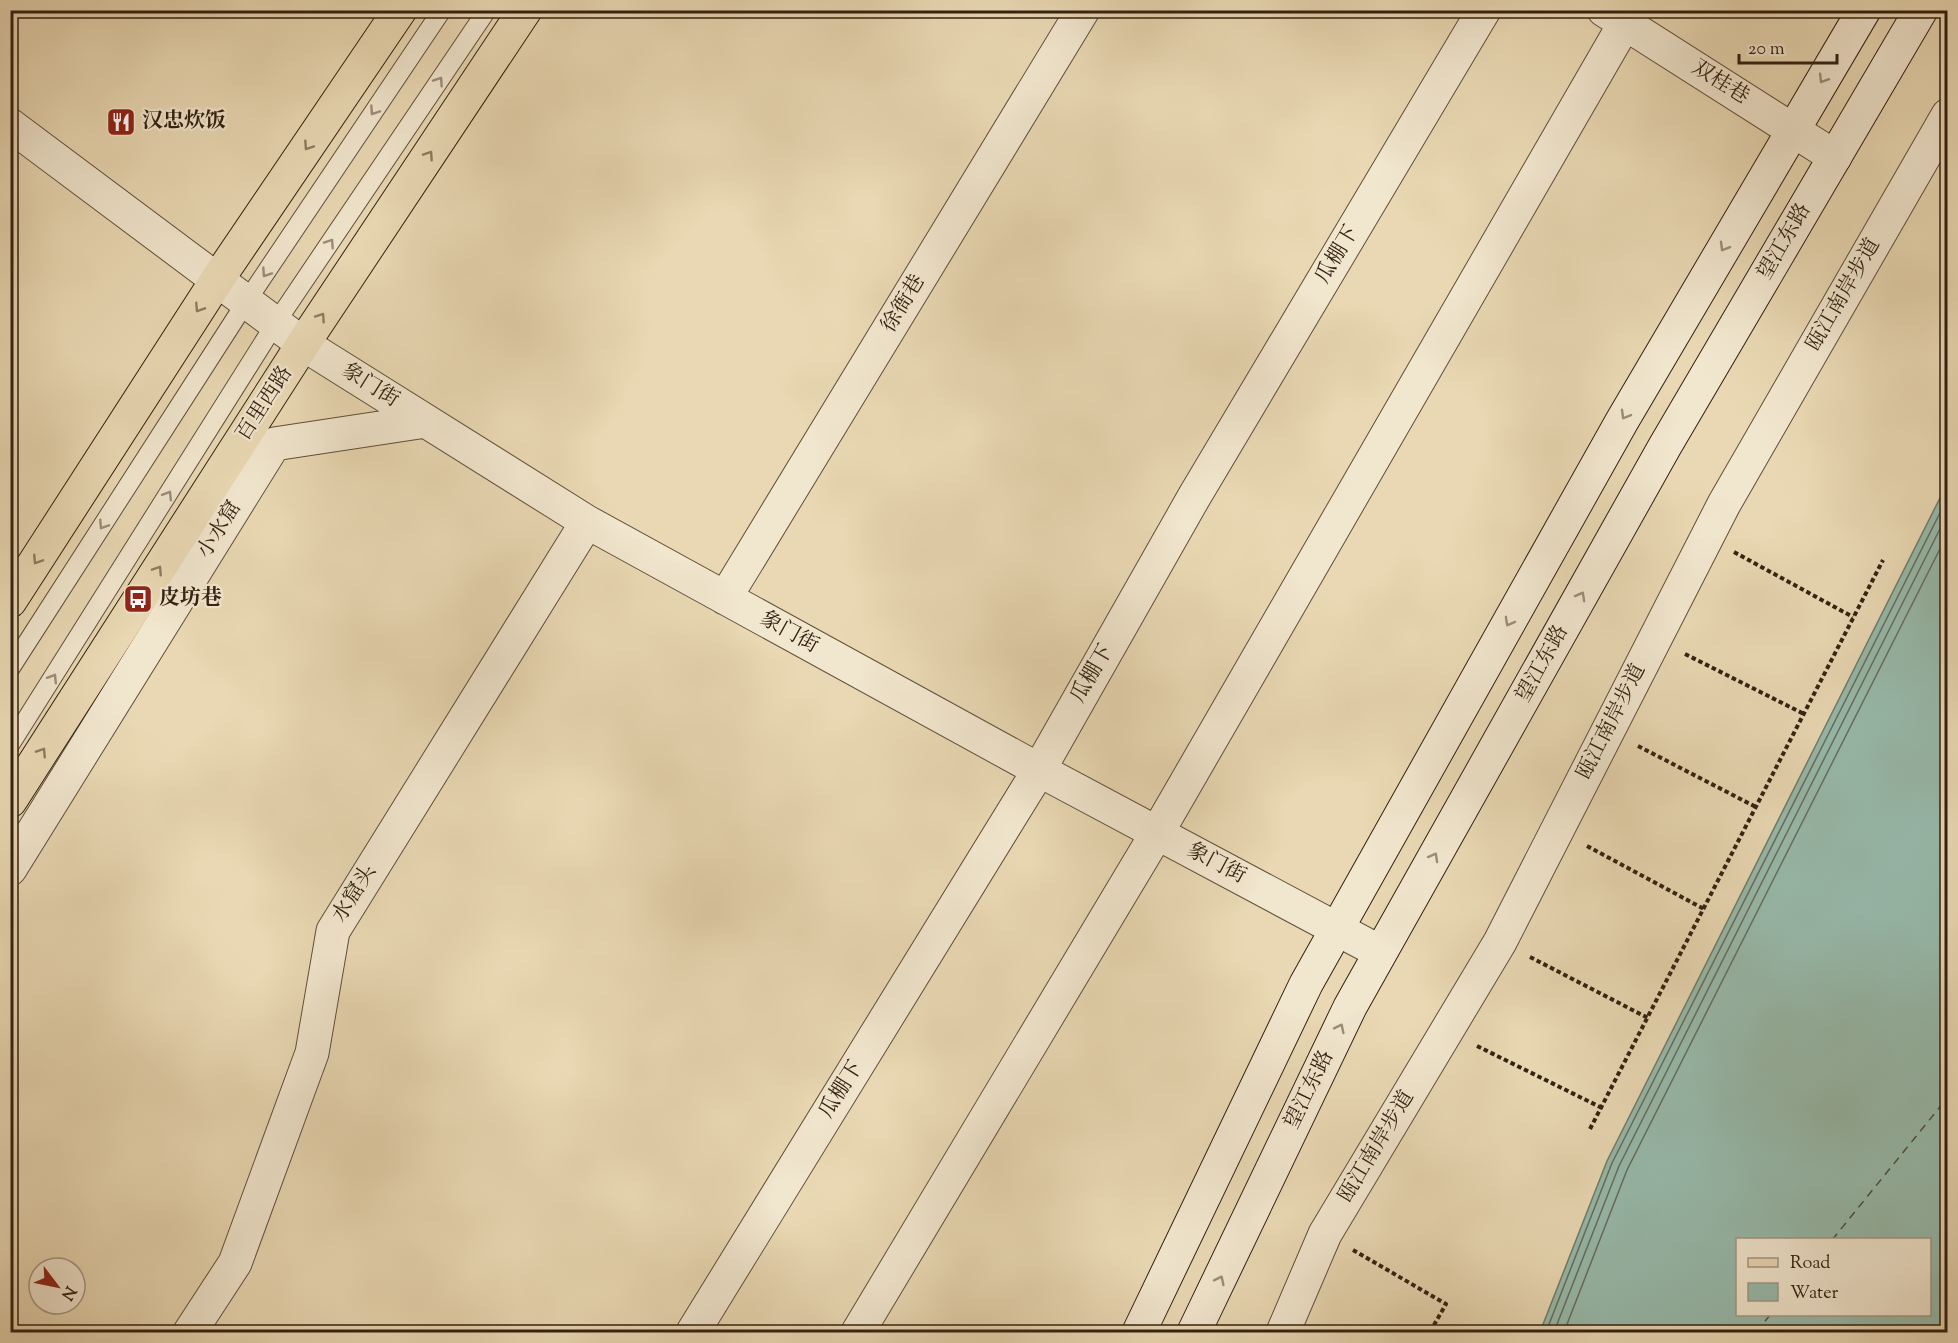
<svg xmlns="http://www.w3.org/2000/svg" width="1958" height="1343" viewBox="0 0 1958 1343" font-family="'Sorts Mill Goudy','Noto Serif SC',serif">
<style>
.water{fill:#97baab;stroke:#6f7d6d;stroke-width:1.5;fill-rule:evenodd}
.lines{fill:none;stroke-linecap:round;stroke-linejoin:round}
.shore{stroke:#656e5e;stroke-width:1.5}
.ferry{stroke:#514f3f;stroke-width:1.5;stroke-dasharray:8 6;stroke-linecap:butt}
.lane-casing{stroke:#604f3a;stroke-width:20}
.street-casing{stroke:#604f3a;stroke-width:35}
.secondary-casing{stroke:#332111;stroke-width:35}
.primary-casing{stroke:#332111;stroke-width:35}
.path{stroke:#332111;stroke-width:4;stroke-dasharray:4.5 3;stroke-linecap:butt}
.lane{stroke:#f1e6ce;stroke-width:18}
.street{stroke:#f1e6ce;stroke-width:33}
.secondary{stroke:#f1e6ce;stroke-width:33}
.primary{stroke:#e9d8b3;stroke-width:33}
.oneway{stroke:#9c8d79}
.oneway2{stroke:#8e7c62}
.labels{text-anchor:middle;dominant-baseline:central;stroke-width:4.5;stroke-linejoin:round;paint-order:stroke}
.street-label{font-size:21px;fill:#332111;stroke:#f1e6ce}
.poi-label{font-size:21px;font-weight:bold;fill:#332111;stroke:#f1e6ce;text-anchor:start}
</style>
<rect width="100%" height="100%" fill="#e9d8b3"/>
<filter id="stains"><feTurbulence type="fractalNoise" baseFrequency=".00333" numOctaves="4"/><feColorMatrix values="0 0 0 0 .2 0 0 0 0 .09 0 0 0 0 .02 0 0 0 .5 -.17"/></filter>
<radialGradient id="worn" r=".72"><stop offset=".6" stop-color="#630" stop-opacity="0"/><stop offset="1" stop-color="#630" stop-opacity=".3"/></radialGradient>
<path class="water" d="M1947 484V1332H1540L1607 1161ZM1738 1240H1930V1314H1738Z"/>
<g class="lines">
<path class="shore" d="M1546 1332 1612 1163 1948 497
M1554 1332 1619 1166 1948 513
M1564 1332 1627 1170 1948 533"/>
<path class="ferry" d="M1832 1240 1948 1097
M1756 1332 1771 1314"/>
<g class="lane-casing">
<path id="lane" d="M10 669 246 302 442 10
M10 745 275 324 487 10"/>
</g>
<g class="street-casing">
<path id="street" d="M1604 10 1835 157
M10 125 303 344 587 522 1039 770 1380 952
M725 598 1083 10
M10 869 274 444 426 421
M190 1332 235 1263 312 1053 333 931 587 522
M693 1332 1039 770 1194 497 1484 10
M858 1332 1157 833 1625 23
M1283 1332 1325 1234 1500 942 1724 504 1948 115"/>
</g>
<g class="secondary-casing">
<path id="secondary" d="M1139 1332 1306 984 1622 421 1864 10
M1194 1332 1350 1007 1665 446 1921 10"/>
</g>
<g class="primary-casing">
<path id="primary" d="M10 601 217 280 400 10
M10 801 303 344 525 10"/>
</g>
<path class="path" d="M1734 552 1853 617
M1685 654 1804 714
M1638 746 1756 807
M1587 846 1704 909
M1530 957 1648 1018
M1477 1046 1602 1108
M1590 1129 1883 560
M1353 1250 1446 1304 1430 1332"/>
<use href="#lane" class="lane"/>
<use href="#street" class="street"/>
<use href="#secondary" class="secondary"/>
<use href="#primary" class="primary"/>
</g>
<defs><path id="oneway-chevron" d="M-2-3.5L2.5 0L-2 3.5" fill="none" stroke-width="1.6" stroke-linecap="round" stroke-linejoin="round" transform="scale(1.5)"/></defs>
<g class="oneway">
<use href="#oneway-chevron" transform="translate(1823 79) rotate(121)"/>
<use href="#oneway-chevron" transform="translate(439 81) rotate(-56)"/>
<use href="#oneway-chevron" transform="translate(374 111) rotate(124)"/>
<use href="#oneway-chevron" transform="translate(330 243) rotate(-56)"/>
<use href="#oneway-chevron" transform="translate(1724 247) rotate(120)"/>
<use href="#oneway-chevron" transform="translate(266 273) rotate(124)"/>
<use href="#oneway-chevron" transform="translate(1625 415) rotate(120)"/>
<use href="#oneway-chevron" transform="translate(168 495) rotate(-58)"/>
<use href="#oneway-chevron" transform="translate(103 525) rotate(123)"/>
<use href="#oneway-chevron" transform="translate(1581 596) rotate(-61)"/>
<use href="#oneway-chevron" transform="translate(1509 622) rotate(119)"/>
<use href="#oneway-chevron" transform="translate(53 678) rotate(-58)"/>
<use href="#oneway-chevron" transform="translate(1434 857) rotate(-61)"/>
<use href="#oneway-chevron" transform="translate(1340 1028) rotate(-64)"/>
<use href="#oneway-chevron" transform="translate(1220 1280) rotate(-64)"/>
</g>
<g class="oneway2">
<use href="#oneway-chevron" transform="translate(308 146) rotate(124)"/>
<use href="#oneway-chevron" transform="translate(429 155) rotate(-56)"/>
<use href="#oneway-chevron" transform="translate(199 308) rotate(123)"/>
<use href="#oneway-chevron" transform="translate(321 317) rotate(-56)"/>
<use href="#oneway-chevron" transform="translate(37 560) rotate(123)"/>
<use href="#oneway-chevron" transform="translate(158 570) rotate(-57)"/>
<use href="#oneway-chevron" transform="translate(42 752) rotate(-57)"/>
</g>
<defs>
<g id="restaurant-square" transform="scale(1.5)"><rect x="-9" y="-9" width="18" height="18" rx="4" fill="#8f2418" stroke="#f1e6ce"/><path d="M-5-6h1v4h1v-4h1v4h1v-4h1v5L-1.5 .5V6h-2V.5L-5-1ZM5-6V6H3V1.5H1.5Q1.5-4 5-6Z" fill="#fff"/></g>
<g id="bus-square" transform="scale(1.5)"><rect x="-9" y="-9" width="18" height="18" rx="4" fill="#8f2418" stroke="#f1e6ce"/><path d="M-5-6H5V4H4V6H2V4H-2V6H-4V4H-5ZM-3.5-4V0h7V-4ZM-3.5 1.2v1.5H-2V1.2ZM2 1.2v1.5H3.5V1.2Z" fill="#fff"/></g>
</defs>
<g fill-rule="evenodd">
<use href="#restaurant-square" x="121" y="122"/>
<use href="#bus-square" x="138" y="599"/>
</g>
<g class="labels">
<g class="street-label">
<text transform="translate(1720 83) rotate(32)">双桂巷</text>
<text transform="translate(1785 242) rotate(-60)">望江东路</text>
<text transform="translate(1338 255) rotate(-59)">瓜棚下</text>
<text transform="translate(1844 295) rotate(-60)">瓯江南岸步道</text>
<text transform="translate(904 304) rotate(-59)">徐衙巷</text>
<text transform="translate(370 386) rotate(32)">象门街</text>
<text transform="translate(265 404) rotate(-57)">百里西路</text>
<text transform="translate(220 530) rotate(-58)">小水窟</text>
<text transform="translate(789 633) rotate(29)">象门街</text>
<text transform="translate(1543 664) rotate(-61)">望江东路</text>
<text transform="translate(1093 674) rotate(-60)">瓜棚下</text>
<text transform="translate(1612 722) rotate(-63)">瓯江南岸步道</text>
<text transform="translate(1216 864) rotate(28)">象门街</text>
<text transform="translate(355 894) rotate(-58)">水窟头</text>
<text transform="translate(842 1090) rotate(-58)">瓜棚下</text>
<text transform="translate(1310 1090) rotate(-64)">望江东路</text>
<text transform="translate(1377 1147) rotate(-59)">瓯江南岸步道</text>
</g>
<g class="poi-label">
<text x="142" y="122">汉忠炊饭</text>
<text x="159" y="599">皮坊巷</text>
</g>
</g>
<rect width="1958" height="1343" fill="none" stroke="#e9d8b3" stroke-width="36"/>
<rect x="12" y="12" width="1934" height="1319" fill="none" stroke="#332111" stroke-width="3"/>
<rect x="18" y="18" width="1922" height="1307" fill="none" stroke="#332111" stroke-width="1.5"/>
<rect x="1736" y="1238" width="195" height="78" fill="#f1e6ce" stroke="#a59782" stroke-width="1.5"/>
<rect x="1748" y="1258" width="30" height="9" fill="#e9d8b3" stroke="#a59782" stroke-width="1.5"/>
<text x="1790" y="1268" font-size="18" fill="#332111">Road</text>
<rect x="1748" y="1283" width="30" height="18" fill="#97baab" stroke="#a59782" stroke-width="1.5"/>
<text x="1790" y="1298" font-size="18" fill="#332111">Water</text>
<g transform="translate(57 1286) rotate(122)"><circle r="28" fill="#f1e6ce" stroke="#a59782" stroke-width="1.5"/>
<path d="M0-4.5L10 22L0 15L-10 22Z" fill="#8f2418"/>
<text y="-9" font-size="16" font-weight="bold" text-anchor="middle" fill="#332111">N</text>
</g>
<path d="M1739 54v9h98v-9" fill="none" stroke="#332111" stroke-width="3"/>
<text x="1748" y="54" font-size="18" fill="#332111" stroke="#f1e6ce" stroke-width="4.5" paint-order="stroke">20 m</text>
<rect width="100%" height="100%" filter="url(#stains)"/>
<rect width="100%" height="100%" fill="url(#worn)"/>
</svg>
